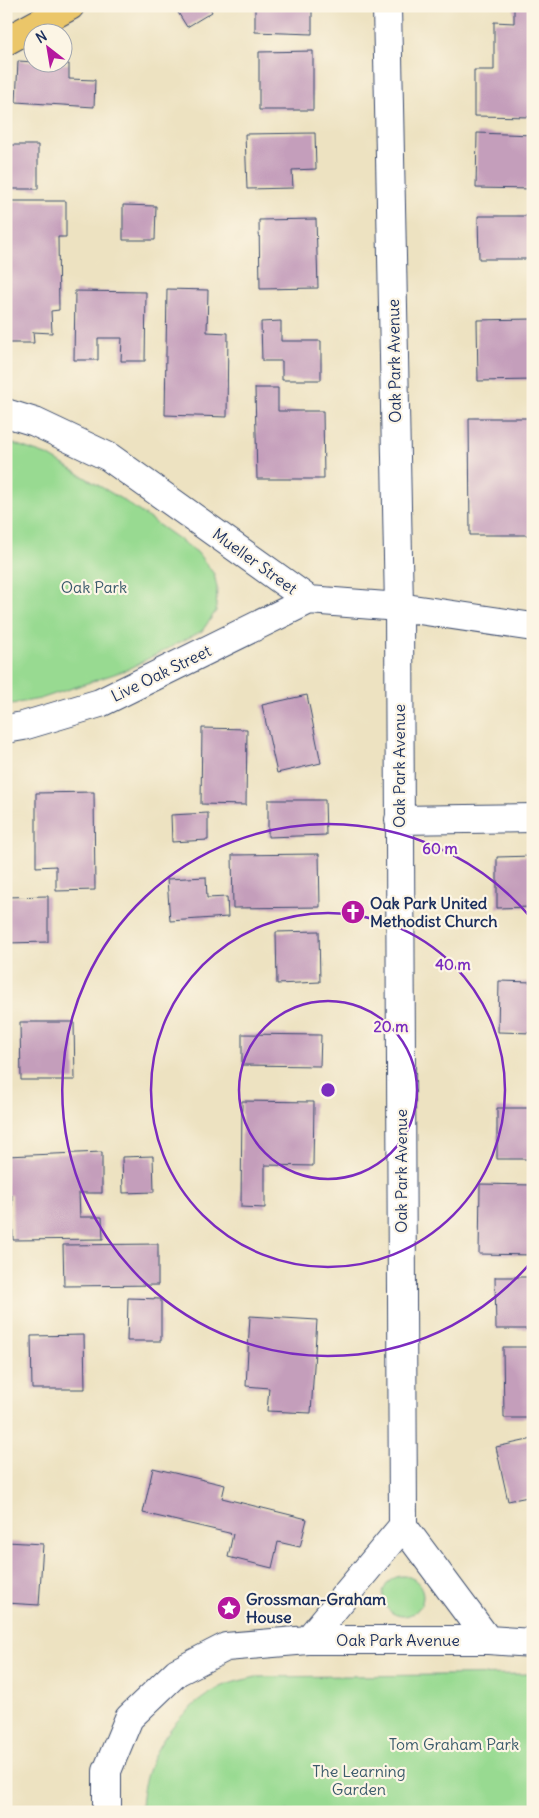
<svg xmlns="http://www.w3.org/2000/svg" width="539" height="1818" viewBox="0 0 539 1818" font-family="Delius,sans-serif">
<style>
.green{fill:#98da91;stroke:#5a8478}
.building{fill:#c49ebb}
.lines{fill:none;stroke-linecap:round;stroke-linejoin:round}
.minor-casing{stroke:#3a4a6d;stroke-width:30}
.major-casing{stroke:#3a4a6d;stroke-width:30}
.minor{stroke:#fff;stroke-width:28}
.major{stroke:#ebc669;stroke-width:28}
.ring{fill:none;stroke:#7b2cbf;stroke-width:2.5}
.labels{text-anchor:middle;dominant-baseline:central;stroke-width:4.5;stroke-linejoin:round;paint-order:stroke}
.street-label{font-size:16px;fill:#1b2f5e;stroke:#fcf5e5}
.park-label{font-size:16px;fill:#3a5a6b;stroke:#fcf5e5}
.poi-label{font-size:16px;font-weight:bold;fill:#1b2f5e;stroke:#fcf5e5;text-anchor:start}
.centre{fill:#7b2cbf;stroke:#fcf5e5;stroke-width:2.5}
.ring-label{font-size:15px;text-anchor:middle;font-weight:bold;fill:#7b2cbf;stroke:#fcf5e5;stroke-width:4.5;stroke-linejoin:round;paint-order:stroke}
</style>
<rect width="100%" height="100%" fill="#fcf5e5"/>
<filter id="ink" filterUnits="userSpaceOnUse"><feTurbulence type="fractalNoise" baseFrequency=".02" numOctaves="2"/><feDisplacementMap in="SourceGraphic" scale="10" xChannelSelector="R" yChannelSelector="G"/><feConvolveMatrix kernelMatrix="1 2 1 2 8 2 1 2 1" color-interpolation-filters="sRGB"/></filter>
<filter id="wash" filterUnits="userSpaceOnUse"><feTurbulence type="fractalNoise" baseFrequency=".0096" numOctaves="4" result="noise"/><feDisplacementMap in="SourceGraphic" scale="20" xChannelSelector="R" yChannelSelector="G"/><feGaussianBlur stdDeviation="1.12" result="paint"/><feColorMatrix in="noise" values="0 0 0 0 0 0 0 0 0 0 0 0 0 0 0 0 0 1.4 0 .05"/><feComposite in="paint" operator="in"/></filter>
<g filter="url(#wash)">
<rect width="100%" height="100%" fill="#ede2c1"/>
<path class="green" d="M6 441 49 456 123 500 197 552 214 574 217 587 216 611 202 631 126 670 40 699 6 705Z
M383 1596a20 20 0 1 1 40 0a20 20 0 1 1-40 0Z
M533 1674V1812H141C141 1760 174 1712 219 1688 230 1682 244 1680 256 1677Z"/>
<g id="blocks">
<path class="building" d="M174 6H209L212 12 187 27Z
M255 6H312V34L255 32Z
M514 6H533V117L474 116V70H494V22L514 23Z
M313 51V110H259V52Z
M18 61 69 64V79L95 80 94 107 16 102Z
M315 133 316 169 292 170 293 188 247 189 245 134Z
M477 133 533 135V189L476 188Z
M6 145H38V189H6Z
M6 201H66V237H58L59 310 51 311 52 333 33 332 34 343H6Z
M123 205 156 206 155 240H123Z
M478 216H529L530 259H479Z
M316 219 318 288 260 289 259 220Z
M167 289 208 290 207 332 228 333 227 417 165 415Z
M75 291 146 292 145 361H121L122 338H98V360H74Z
M533 319V380L478 381 477 320Z
M281 321V341H321V380H282V361H262L261 322Z
M255 388H278V411H323L324 479H257Z
M469 418H533V535H470Z
M307 695 321 763 277 773 262 705Z
M202 728 247 729 246 805 201 804Z
M94 792 95 890 56 891V866L36 867V793Z
M268 800H325L326 835 268 837Z
M208 813V840L172 842 171 815Z
M319 854 320 907 233 908 232 855Z
M533 856V907L497 908V857Z
M206 877 207 898 227 897 228 917 170 921 167 879Z
M48 896V942L7 943V897Z
M319 931 320 982 277 984 276 932Z
M499 981 533 982V1033L498 1032Z
M20 1022H74L75 1080H21Z
M242 1034 321 1035 320 1066 242 1065Z
M242 1101 314 1102 313 1166 265 1165V1208L241 1207Z
M497 1108H533V1159H497Z
M102 1152V1193H79L80 1217H102L103 1239 13 1240 12 1195H6V1156Z
M153 1156 154 1192 123 1193 122 1157Z
M480 1184 533 1185V1255L479 1254Z
M158 1244V1285L64 1286 63 1245Z
M495 1277H533V1329H496Z
M128 1298 161 1299V1341H127Z
M250 1316 317 1320 311 1413 267 1411 269 1388 246 1386Z
M84 1335 85 1389H32L31 1336Z
M503 1347H533V1418H504Z
M533 1439V1496L508 1501 496 1447Z
M153 1468 225 1485 222 1498 307 1519 300 1547 278 1542 272 1568 228 1557 233 1534 143 1513Z
M7 1542 43 1544 39 1605 6 1603Z"/>
</g>
</g>
<g filter="url(#ink)">
<use href="#blocks" fill-opacity="0" stroke="#3a4a6d" stroke-width="1"/>
<g class="lines">
<g class="minor-casing">
<path id="minor" d="M6 413 35 422 109 457 309 600 399 607 533 627
M6 729 23 726 100 703 309 600
M399 820 533 818
M403 1526 488 1640
M308 1640 403 1526 399 607 387 6
M107 1812V1771L129 1718 177 1672 226 1647 308 1640H488L533 1643"/>
</g>
<g class="major-casing">
<path id="major" d="M6 41 70 6"/>
</g>
<use href="#minor" class="minor"/>
<use href="#major" class="major"/>
</g>
</g>
<g class="ring">
<circle cx="328" cy="1090" r="89"/>
<circle cx="328" cy="1090" r="177"/>
<path d="M532 1261A266 266 0 1 1 532 919"/>
</g>
<defs>
<g id="church-disc" transform="scale(1.25)"><circle r="9.5" fill="#b5179e" stroke="#fcf5e5"/><path d="M-1.2-6h2.4v3.5h3.3v2.4h-3.3V6h-2.4V-.1h-3.3v-2.4h3.3Z" fill="#fff"/></g>
<g id="sight-disc" transform="scale(1.25)"><circle r="9.5" fill="#b5179e" stroke="#fcf5e5"/><path d="M0-6L1.8-2.2L6-1.7L2.9 1.2L3.7 5.4L0 3.3L-3.7 5.4L-2.9 1.2L-6-1.7L-1.8-2.2Z" fill="#fff"/></g>
</defs>
<g fill-rule="evenodd">
<use href="#church-disc" x="353" y="912"/>
<use href="#sight-disc" x="229" y="1608"/>
</g>
<g class="labels">
<g class="street-label">
<text transform="translate(394 361) rotate(-91)">Oak Park Avenue</text>
<text transform="translate(255 561) rotate(36)">Mueller Street</text>
<text transform="translate(161 673) rotate(-26)">Live Oak Street</text>
<text transform="translate(399 766) rotate(-90)">Oak Park Avenue</text>
<text transform="translate(401 1171) rotate(-90)">Oak Park Avenue</text>
<text x="398" y="1640">Oak Park Avenue</text>
</g>
<g class="park-label">
<text x="94" y="587">Oak Park</text>
<text x="454" y="1744">Tom Graham Park</text>
<text x="359" y="1771">The Learning<tspan x="359" dy="18">Garden</tspan></text>
</g>
<g class="poi-label">
<text x="370" y="903">Oak Park United<tspan x="370" dy="18">Methodist Church</tspan></text>
<text x="246" y="1599">Grossman-Graham<tspan x="246" dy="18">House</tspan></text>
</g>
</g>
<circle cx="328" cy="1090" r="8" class="centre"/>
<g class="ring-label">
<text x="440" y="854">60 m</text>
<text x="453" y="970">40 m</text>
<text x="391" y="1032">20 m</text>
</g>
<rect width="539" height="1818" fill="none" stroke="#fcf5e5" stroke-width="25"/>
<g transform="translate(48 48) rotate(329)"><circle r="24" fill="#fcf5e5" stroke="#a2a6af"/>
<path d="M0-4L9 19L0 12L-9 19Z" fill="#b5179e"/>
<text y="-8" font-size="14" font-weight="bold" text-anchor="middle" fill="#1b2f5e">N</text>
</g>
</svg>
